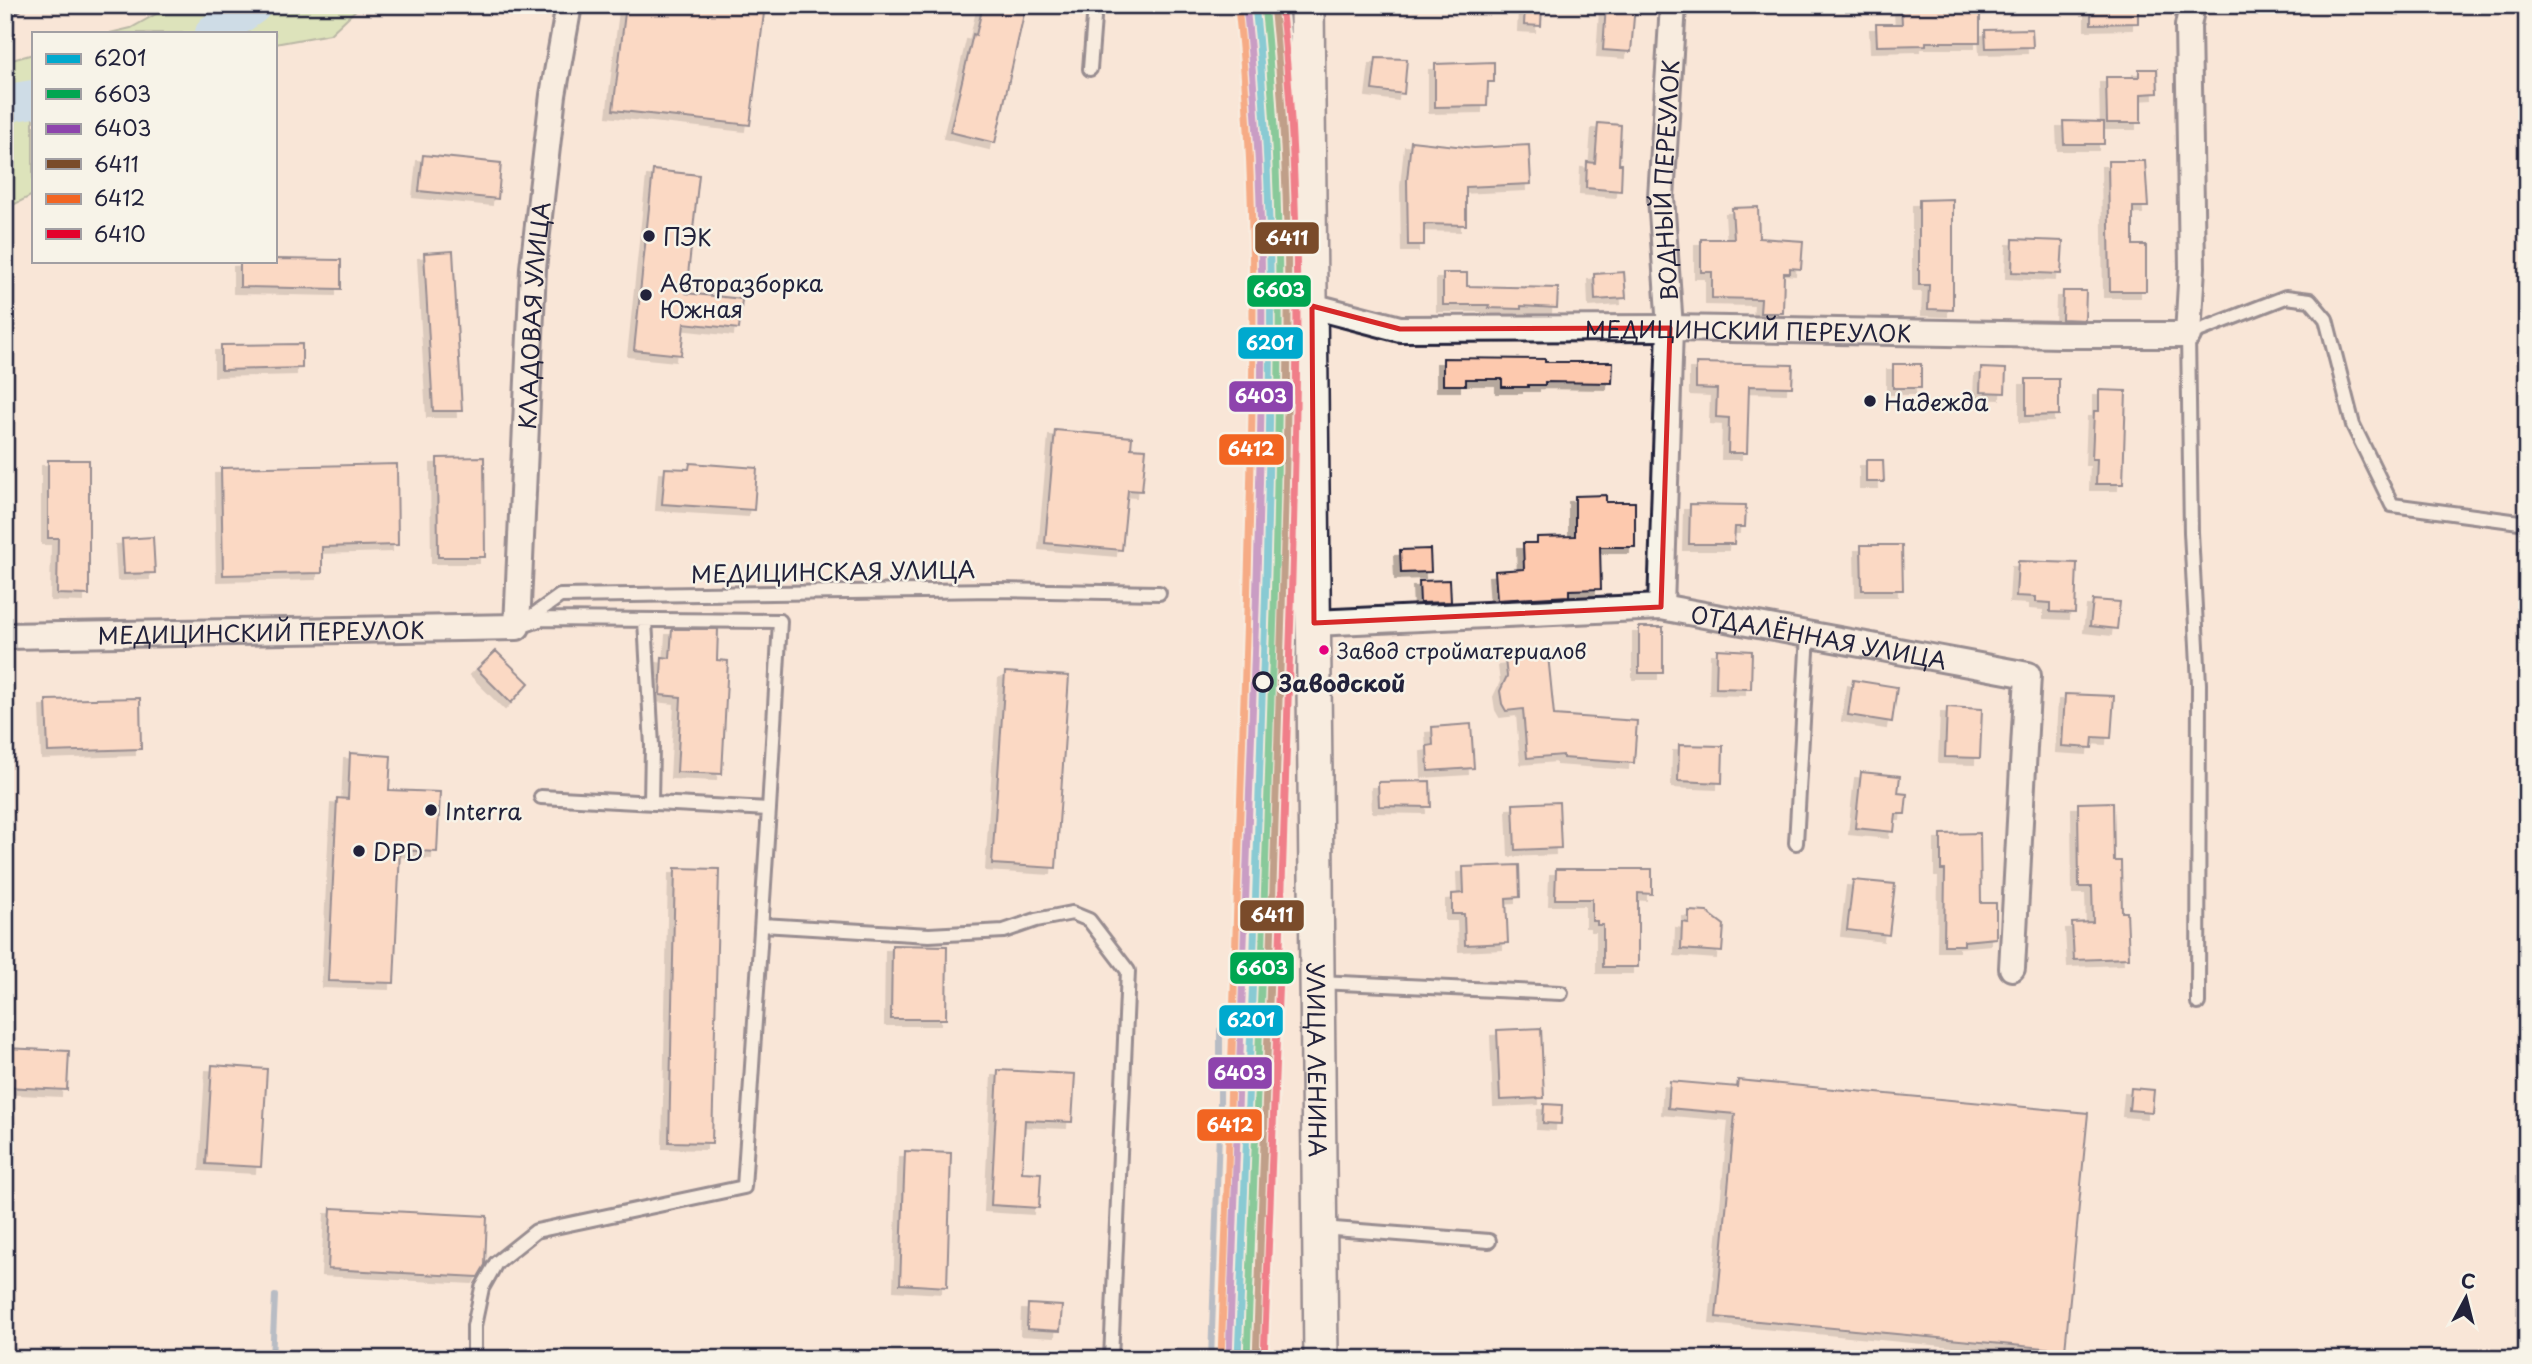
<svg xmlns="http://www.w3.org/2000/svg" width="2532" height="1364" viewBox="0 0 2532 1364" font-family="'Playpen Sans',sans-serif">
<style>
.green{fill:#bbdf99;stroke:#6e806a;stroke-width:2}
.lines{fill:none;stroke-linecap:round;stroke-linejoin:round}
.stream{stroke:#698bad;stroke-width:6}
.river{stroke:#99d1f9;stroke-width:38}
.building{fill:#fdc9ae;stroke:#22223b;stroke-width:2;filter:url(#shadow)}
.lane-casing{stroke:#22223b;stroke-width:18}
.street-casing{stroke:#22223b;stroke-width:30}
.secondary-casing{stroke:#22223b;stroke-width:38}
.lane{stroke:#f7f3e8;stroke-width:12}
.street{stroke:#f7f3e8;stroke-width:24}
.secondary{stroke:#f7f3e8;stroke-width:33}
.rail-1-casing{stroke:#f7f3e8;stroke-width:12}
.rail-2-casing{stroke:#f7f3e8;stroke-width:12}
.rail-3-casing{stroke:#f7f3e8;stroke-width:12}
.rail-4-casing{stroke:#f7f3e8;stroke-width:12}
.rail-5-casing{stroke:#f7f3e8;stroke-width:12}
.rail-6-casing{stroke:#f7f3e8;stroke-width:12}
.rail-1{stroke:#00a9ce;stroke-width:7}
.rail-2{stroke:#00a651;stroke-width:7}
.rail-3{stroke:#8e44ad;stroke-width:7}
.rail-4{stroke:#7a4b2a;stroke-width:7}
.rail-5{stroke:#f26522;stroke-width:7}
.rail-6{stroke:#e4002b;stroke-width:7}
.marked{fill:none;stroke:#d62828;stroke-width:5;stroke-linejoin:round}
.poi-dot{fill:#22223b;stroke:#f7f3e8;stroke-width:2.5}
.bus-dot{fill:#e5007d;stroke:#f7f3e8;stroke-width:2.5}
.stop-dot{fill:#f7f3e8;stroke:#22223b;stroke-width:3.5}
.labels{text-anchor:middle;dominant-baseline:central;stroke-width:5;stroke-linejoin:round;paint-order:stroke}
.bus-label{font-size:21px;fill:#22223b;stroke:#f7f3e8;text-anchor:start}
.street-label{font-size:23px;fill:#22223b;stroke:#f7f3e8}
.poi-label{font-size:23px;fill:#22223b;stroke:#f7f3e8;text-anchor:start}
.stop-label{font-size:23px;font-weight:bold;fill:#22223b;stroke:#f7f3e8;text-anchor:start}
.line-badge{stroke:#f7f3e8;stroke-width:2.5}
.badge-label{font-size:19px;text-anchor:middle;font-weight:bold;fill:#fff}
</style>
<defs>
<filter id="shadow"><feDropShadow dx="-6" dy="6" stdDeviation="0" flood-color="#0004"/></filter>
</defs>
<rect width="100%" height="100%" fill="#f9e6d7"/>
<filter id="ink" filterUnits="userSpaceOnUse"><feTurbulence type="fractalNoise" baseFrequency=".0143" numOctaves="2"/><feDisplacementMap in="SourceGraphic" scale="14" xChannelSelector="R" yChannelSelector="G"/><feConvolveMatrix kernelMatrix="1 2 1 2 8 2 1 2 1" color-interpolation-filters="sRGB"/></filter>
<g filter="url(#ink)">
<path class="green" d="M172 5H361L330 34 275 44V33H110L131 28Z
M33 54V195L5 209V62Z"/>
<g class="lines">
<path class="stream" d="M272 1359 275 1296
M1211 1359 1220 1103V1030
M1260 1359 1277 772"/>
<path class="river" d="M214 33 253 5
M5 106 14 102 33 99"/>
</g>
<path class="building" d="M626 5H765L750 125 613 110Z
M983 5H1026L995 143 950 132 973 34 976 35Z
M1525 5H1542L1541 26 1524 25Z
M1606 5H1635L1631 52 1603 50Z
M1901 5H1980V42H1926V45L1877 46 1876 24H1902Z
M2091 5H2138V23L2091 24Z
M2032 29 2033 47 1986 48 1985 30Z
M1376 58 1407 59 1404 94 1372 90Z
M1494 62V82H1488L1487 106 1435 107V64Z
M2139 69H2157L2158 93 2141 94V123H2107L2106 77H2139Z
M2063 121 2104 122V144H2064Z
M1598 123 1621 125 1619 164H1622L1621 191 1586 188 1587 162 1595 163Z
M1411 141 1474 148 1529 145 1531 184 1466 187V225L1424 224V245H1408L1407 180Z
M423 155 501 163 498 199 419 191Z
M2108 161H2145L2148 207H2133V245H2146V291H2110Z
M653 170 699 175 686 293 742 299 739 329 684 323 681 355 634 350Z
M1953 199V310L1928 309 1929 285H1919V200Z
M1758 207 1759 238 1803 241 1801 269 1790 268V273H1784L1783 313H1760L1761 299 1712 298V272H1701V239H1734L1732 208Z
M2013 239 2063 241 2061 274 2012 272Z
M453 251 462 411H433L424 253Z
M275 259 341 260V289L240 287V261Z
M1624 272 1626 298 1595 300 1594 274Z
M1443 273H1467V286L1558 288 1557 308 1521 306V309L1488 308 1489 305H1443Z
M2063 291H2086L2085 320 2062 319Z
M302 344V368L221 370V345Z
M1443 358 1545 359V362H1613L1612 383 1545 382V385H1528V387H1502V379H1466V385H1443Z
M1696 363 1793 365 1792 387 1749 386 1747 453H1728L1729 418 1716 417 1717 389 1696 388Z
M1893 364H1921V388H1893Z
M1981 368 2006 369 2005 393 1980 392Z
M2026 379H2059V415L2026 416Z
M2099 390 2126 391 2123 484H2096L2097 459H2092L2094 411H2099Z
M1055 430 1132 437 1131 448 1146 449 1142 491 1128 490 1122 550 1045 543Z
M484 457 485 557H438L437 458Z
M48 460H89V595L57 594 58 538H48Z
M1866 460H1883L1884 482H1866Z
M690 463 757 468 754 510 662 504 665 468 689 469Z
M397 464 398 545 322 547V573L223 575 221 468Z
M1606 495V502H1635V547H1600L1601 589 1569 590V596L1497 600 1495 571 1524 569 1523 543H1537V537L1575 536V496Z
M1690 504 1746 505 1745 527H1735L1734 544H1689Z
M153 537 155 573 124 574 122 539Z
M1861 545H1902L1903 590H1862Z
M1430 549 1431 572 1401 573 1400 550Z
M2018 561 2077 563 2075 613 2050 612V603L2036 602V597L2016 596Z
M1450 580 1451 602 1420 603 1419 581Z
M2093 600 2120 602 2117 629 2090 626Z
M1639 627H1663V673H1639Z
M672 629H718L717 660 728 661 722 774 677 772 681 697 660 695 662 657 670 658Z
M1717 649 1752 651 1751 689 1716 688Z
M496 651 529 683 511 703 477 669Z
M1548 655 1554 715 1637 721 1634 763 1563 758V755L1527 758 1523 709 1506 711 1502 704 1500 691 1507 676 1505 660Z
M1005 672 1069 676 1056 868 992 864Z
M1853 680 1897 687 1892 722 1848 715Z
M2065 694 2114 696 2111 738 2093 737 2092 748 2062 746Z
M140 698 141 749 48 752 46 700Z
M1947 707 1982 709 1980 758 1945 757Z
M1471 724 1474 768 1428 771 1427 746 1433 745 1432 727Z
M1679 745 1723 746 1722 783 1678 781Z
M350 753 391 756 389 790 440 792 437 852 400 850 394 983 328 981 337 798 348 799Z
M1861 772 1900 776 1898 793 1907 794 1905 814H1896L1894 832 1855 828Z
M1430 781 1431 807 1379 806 1378 782Z
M1559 802 1561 848 1515 850 1513 804Z
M2113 802 2114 861H2121L2122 912H2127L2129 958 2074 960 2072 923 2093 922 2092 887H2079L2078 803Z
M1980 833 1981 903H1996V938L1964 941V945H1944L1945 870H1941V834Z
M1519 865 1520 897 1506 898 1508 943 1465 945 1464 914H1452V894L1464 893 1463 867Z
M675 868 719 869 712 1143 669 1142Z
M1556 869H1652V894L1638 893V967H1603V925H1597V921H1592V899H1555Z
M1853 880 1895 884 1889 935 1847 930Z
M1689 911 1707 912 1724 925 1722 952 1681 949 1682 922 1689 923Z
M892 945 947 946 946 1019H891Z
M1541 1028 1544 1098 1500 1100 1497 1030Z
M5 1048 69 1051 67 1090 5 1087Z
M212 1065 267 1069 261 1167 206 1164Z
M998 1070 1075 1074 1072 1122 1025 1120 1022 1172 1041 1173 1039 1208 991 1205Z
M1738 1080 2088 1113 2065 1350 1716 1317 1735 1114 1668 1108 1670 1081 1737 1087Z
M2131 1088 2154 1090 2152 1112 2129 1110Z
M1544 1104 1562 1105 1561 1124 1543 1123Z
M905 1151 951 1153 947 1287 900 1284Z
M331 1208 487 1216 485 1265 478 1277 328 1269Z
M1028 1304 1062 1306 1060 1331 1027 1329Z"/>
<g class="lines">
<g class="lane-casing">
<path id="lane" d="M5 10 15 5
M1090 69 1095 5
M645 620 652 746 651 803
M528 624 542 619 780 621 769 809
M518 626 560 596 996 590 1159 593
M1796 843 1808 634
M762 925 929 935 1004 931 1036 920 1072 913 1089 920 1128 971 1111 1359
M1318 982 1561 993
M2198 1003 2199 684 2191 532 2188 335 2286 297 2310 300 2326 319 2353 425 2392 505 2527 523
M1321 1228 1489 1241
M474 1359V1326L482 1288 496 1263 536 1231 744 1187 769 809 541 797"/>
</g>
<g class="street-casing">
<g id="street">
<path id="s1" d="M1312 306 1400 329 1670 328 2062 335H2188L2192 267 2188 26 2192 5"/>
<path id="s2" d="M1661 607 1670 328 1661 197 1673 5"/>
<path id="s3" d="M1314 623 1661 607 2028 675 2012 968"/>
<path id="s4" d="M5 636 517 627 533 268 553 95 569 5"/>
</g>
</g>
<g class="secondary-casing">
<g id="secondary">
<path id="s5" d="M1307 5 1321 1359"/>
</g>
</g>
<use href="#lane" class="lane"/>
<use href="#street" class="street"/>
<use href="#secondary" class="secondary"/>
<g class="rail-1-casing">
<path id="rail-1" d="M1238 1359C1248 1109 1258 860 1265 610 1271 408 1277 207 1255 5"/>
</g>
<g class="rail-2-casing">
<path id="rail-2" d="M1247 1359C1256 1109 1267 860 1274 610 1279 408 1286 207 1264 5"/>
</g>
<g class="rail-3-casing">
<path id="rail-3" d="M1229 1359C1239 1109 1249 860 1256 611 1262 408 1269 207 1246 6"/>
</g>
<g class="rail-4-casing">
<path id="rail-4" d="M1256 1359C1265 1109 1275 860 1282 610 1288 408 1295 207 1273 5"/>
</g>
<g class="rail-5-casing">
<path id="rail-5" d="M1221 1358C1230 1109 1240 860 1247 611 1253 409 1260 208 1238 7"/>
</g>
<g class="rail-6-casing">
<path id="rail-6" d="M1264 1359C1274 1109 1284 860 1291 610 1297 408 1304 207 1281 5"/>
</g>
<use href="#rail-1" class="rail-1"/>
<use href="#rail-2" class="rail-2"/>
<use href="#rail-3" class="rail-3"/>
<use href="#rail-4" class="rail-4"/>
<use href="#rail-5" class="rail-5"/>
<use href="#rail-6" class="rail-6"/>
</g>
</g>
<path d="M0 0H2532V1364H0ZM1312 306 1400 329 1670 328 1661 607 1314 623Z" fill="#f9e6d7" fill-opacity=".55" fill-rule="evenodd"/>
<path class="marked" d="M1312 306 1400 329 1670 328 1661 607 1314 623Z"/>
<g class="poi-dot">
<circle cx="649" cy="236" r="7"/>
<circle cx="646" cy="295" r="7"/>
<circle cx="1870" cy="401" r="7"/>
<circle cx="431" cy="810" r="7"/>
<circle cx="359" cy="851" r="7"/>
</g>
<circle class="bus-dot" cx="1324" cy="650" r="6"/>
<circle class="stop-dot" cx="1263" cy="682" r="9"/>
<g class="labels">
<g class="bus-label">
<text x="1337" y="650">Завод стройматериалов</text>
</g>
<g class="street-label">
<text stroke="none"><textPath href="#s2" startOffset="427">ВОДНЫЙ ПЕРЕУЛОК</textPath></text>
<text stroke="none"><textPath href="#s4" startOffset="824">КЛАДОВАЯ УЛИЦА</textPath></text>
<text stroke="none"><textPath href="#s1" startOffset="439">МЕДИЦИНСКИЙ ПЕРЕУЛОК</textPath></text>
<text transform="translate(833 571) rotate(-1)">МЕДИЦИНСКАЯ УЛИЦА</text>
<text stroke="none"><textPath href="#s4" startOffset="256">МЕДИЦИНСКИЙ ПЕРЕУЛОК</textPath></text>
<text stroke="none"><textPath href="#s3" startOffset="508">ОТДАЛЁННАЯ УЛИЦА</textPath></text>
<text stroke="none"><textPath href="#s5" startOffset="1055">УЛИЦА ЛЕНИНА</textPath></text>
</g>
<g class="poi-label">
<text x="663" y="236">ПЭК</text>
<text x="660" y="282">Авторазборка<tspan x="660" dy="26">Южная</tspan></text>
<text x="1884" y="401">Надежда</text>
<text x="445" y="810">Interra</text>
<text x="373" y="851">DPD</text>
</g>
<g class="stop-label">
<text x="1279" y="682">Заводской</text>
</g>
</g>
<g class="line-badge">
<rect x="1254" y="221" width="66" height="34" rx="7" fill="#7a4b2a"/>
<rect x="1246" y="274" width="66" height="34" rx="7" fill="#00a651"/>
<rect x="1237" y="326" width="67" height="34" rx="7" fill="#00a9ce"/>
<rect x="1228" y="380" width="66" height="33" rx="7" fill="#8e44ad"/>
<rect x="1218" y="433" width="67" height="33" rx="7" fill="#f26522"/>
<rect x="1239" y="899" width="66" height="33" rx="7" fill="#7a4b2a"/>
<rect x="1229" y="951" width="66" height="34" rx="7" fill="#00a651"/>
<rect x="1218" y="1004" width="66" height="33" rx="7" fill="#00a9ce"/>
<rect x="1207" y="1056" width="66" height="34" rx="7" fill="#8e44ad"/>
<rect x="1196" y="1108" width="67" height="34" rx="7" fill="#f26522"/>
</g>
<g class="badge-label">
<text x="1287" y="245">6411</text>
<text x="1279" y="297">6603</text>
<text x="1270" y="350">6201</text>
<text x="1261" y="403">6403</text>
<text x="1251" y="456">6412</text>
<text x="1272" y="922">6411</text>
<text x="1262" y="975">6603</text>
<text x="1251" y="1027">6201</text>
<text x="1240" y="1080">6403</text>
<text x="1230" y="1132">6412</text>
</g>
<rect width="2532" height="1364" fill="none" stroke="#f7f3e8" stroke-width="28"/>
<rect x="14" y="14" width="2504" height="1336" fill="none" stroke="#22223b" stroke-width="2.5" filter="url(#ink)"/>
<rect x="32" y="32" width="245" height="231" fill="#f7f3e8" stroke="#a29fa3" stroke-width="2"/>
<rect x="46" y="54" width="35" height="10" fill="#00a9ce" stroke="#a29fa3" stroke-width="2"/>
<text x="94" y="66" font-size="21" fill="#22223b">6201</text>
<rect x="46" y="89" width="35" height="10" fill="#00a651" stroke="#a29fa3" stroke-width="2"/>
<text x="94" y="102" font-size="21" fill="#22223b">6603</text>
<rect x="46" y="124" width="35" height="10" fill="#8e44ad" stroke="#a29fa3" stroke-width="2"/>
<text x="94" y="136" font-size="21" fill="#22223b">6403</text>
<rect x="46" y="159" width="35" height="10" fill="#7a4b2a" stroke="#a29fa3" stroke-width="2"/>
<text x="94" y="172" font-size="21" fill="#22223b">6411</text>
<rect x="46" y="194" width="35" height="10" fill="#f26522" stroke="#a29fa3" stroke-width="2"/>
<text x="94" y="206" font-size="21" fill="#22223b">6412</text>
<rect x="46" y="229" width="35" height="10" fill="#e4002b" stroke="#a29fa3" stroke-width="2"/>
<text x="94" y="242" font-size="21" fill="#22223b">6410</text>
<g transform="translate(2466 1298) rotate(7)" stroke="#f7f3e8" stroke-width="5" paint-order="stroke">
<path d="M0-5L12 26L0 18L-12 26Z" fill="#22223b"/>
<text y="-10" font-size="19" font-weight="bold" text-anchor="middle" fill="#22223b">С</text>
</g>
</svg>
